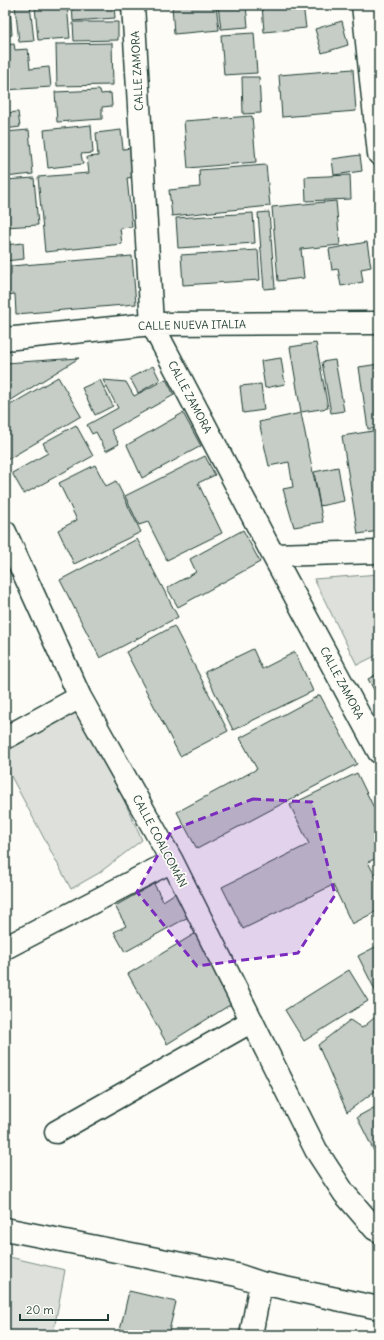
<svg xmlns="http://www.w3.org/2000/svg" width="384" height="1340" viewBox="0 0 384 1340" font-family="Delius,sans-serif">
<style>
.green{fill:#dde0db;stroke:#7e8e88}
.building{fill:#c6cdc7;stroke:#1f3d34}
.lines{fill:none;stroke-linecap:round;stroke-linejoin:round}
.street-casing{stroke:#1f3d34;stroke-width:25}
.street{stroke:#fdfcf7;stroke-width:22}
.marked{fill:#7b2cbf;fill-opacity:0.2;stroke:#7b2cbf;stroke-width:3;stroke-dasharray:8 5;stroke-linejoin:round}
.labels{text-anchor:middle;dominant-baseline:central;stroke-width:3.5;stroke-linejoin:round;paint-order:stroke}
.street-label{font-size:11px;fill:#1f3d34;stroke:#fdfcf7}
</style>
<rect width="100%" height="100%" fill="#fdfcf7"/>
<filter id="ink" filterUnits="userSpaceOnUse"><feTurbulence type="fractalNoise" baseFrequency=".025" numOctaves="2"/><feDisplacementMap in="SourceGraphic" scale="8" xChannelSelector="R" yChannelSelector="G"/><feConvolveMatrix kernelMatrix="1 2 1 2 8 2 1 2 1" color-interpolation-filters="sRGB"/></filter>
<g filter="url(#ink)">
<path class="green" d="M379 574V654L357 665 314 579Z
M82 708 142 840 99 873 71 889 5 765V752Z
M5 1256 65 1270 53 1335H5Z"/>
<path class="building" d="M5 5H10L12 35 5 36Z
M15 5H30L34 41 19 42Z
M41 5H67L70 38 38 40 35 6Z
M72 5H114L115 18 73 21Z
M172 5H216L219 30 174 34Z
M218 5H246L248 27 221 29Z
M262 5H303L306 28 264 32Z
M342 21 348 45 322 53 315 29Z
M73 22H118V40L74 41Z
M254 33 257 73 224 75 221 35Z
M112 43 113 85 57 86 56 44Z
M14 44 15 50 28 49 30 69 49 67 51 87 5 90V45Z
M353 69 356 111 282 117 279 75Z
M242 77H259L261 113 243 114Z
M100 90 101 94 111 93 112 106 102 107V119L57 122 55 92Z
M18 112 20 127 5 129V113Z
M252 116 256 162 188 168 184 121Z
M91 125 93 153 81 154 83 164 48 168 44 130Z
M29 130 33 174 5 177V132Z
M121 130 123 149 132 148 135 177 127 178 132 227 120 228 122 244 45 252 38 177 89 173 87 157 98 156 96 133Z
M360 155 362 171 334 175 332 159Z
M266 165 270 206 172 216 169 190 200 187 199 170Z
M350 175 351 199 306 201 305 177Z
M34 178 38 225 5 227V180Z
M336 201 340 245 301 249 304 278 278 281 272 207Z
M269 212 275 288 264 289 258 213Z
M253 213 255 243 178 248 176 218Z
M367 242 371 267 361 269 363 282 341 286 338 269 332 270 329 249Z
M23 243 24 259 5 261V245Z
M258 250 260 280 183 285 181 255Z
M132 256 136 304 16 314 15 294 6 295 8 313 5 314V276L11 275V266Z
M316 343 328 408 301 412 290 347Z
M79 358 5 404V363Z
M281 358 285 384 265 388 261 361Z
M335 360 344 411 331 413 322 362Z
M379 364V428L368 429 359 367Z
M153 366 160 380 138 393 130 378Z
M58 377 81 416 5 461V429L7 428 5 424V408Z
M166 379 174 395 111 430 119 444 106 451 96 432 92 434 87 425 118 408 103 380 126 382 134 396Z
M100 380 113 406 95 415 82 388Z
M261 384 264 410 243 413 240 386Z
M183 413 201 446 142 478 127 445Z
M301 413 323 522 294 527 283 489 293 487 289 462 269 466 259 422Z
M76 425 93 456 24 494 12 473 48 453 43 443Z
M379 430V531L358 534 342 436Z
M205 456 215 475 198 483 222 533 167 560 148 522 139 525 125 496Z
M95 465 106 486 116 481 141 532 74 564 58 530 77 520 59 483Z
M338 467 344 501 320 506 314 472Z
M243 530 260 562 178 607 167 588 196 572 190 559Z
M137 539 178 617 100 658 60 580Z
M174 626 228 731 180 756 126 652Z
M253 649 262 669 295 652 313 691 233 730 205 672Z
M379 673V699L368 679Z
M320 695 357 764 197 849 177 812 257 769 240 738Z
M357 773 375 810 379 808V857L368 862 379 884V910L352 924 333 885 243 929 222 887 309 844 290 805Z
M154 884 163 901 177 892 190 916 125 952 114 932 126 926 115 906Z
M196 933 233 1003 167 1044 128 974Z
M379 945V998L358 956Z
M349 970 368 1001 304 1041 285 1010Z
M379 1014V1088L347 1112 318 1045 350 1020 362 1028Z
M379 1105V1161L357 1117Z
M129 1291 176 1302 168 1335H119Z"/>
<g class="lines">
<g class="street-casing">
<path id="street" d="M133 5 152 324 273 555 379 752
M363 5 379 154
M5 339 152 324 379 323
M5 532 80 697 172 861 316 1150 344 1193 375 1229 379 1231
M273 555 379 552
M5 738 80 697
M5 948 172 861
M56 1132 252 1021
M5 1229 237 1275 261 1283 379 1308
M251 1335 261 1283"/>
</g>
<use href="#street" class="street"/>
</g>
</g>
<path class="marked" d="M253 799 312 802 335 895 298 953 197 966 137 892 172 830Z"/>
<g class="labels">
<g class="street-label">
<text transform="translate(137 71) rotate(-93)">CALLE ZAMORA</text>
<text transform="translate(192 325) rotate(-1)">CALLE NUEVA ITALIA</text>
<text transform="translate(190 397) rotate(62)">CALLE ZAMORA</text>
<text transform="translate(342 683) rotate(62)">CALLE ZAMORA</text>
<text transform="translate(160 841) rotate(62)">CALLE COALCOMÁN</text>
</g>
</g>
<rect width="384" height="1340" fill="none" stroke="#fdfcf7" stroke-width="20"/>
<rect x="10" y="10" width="364" height="1320" fill="none" stroke="#1f3d34" stroke-width="1.5" filter="url(#ink)"/>
<path d="M20 1314v6h88v-6" fill="none" stroke="#1f3d34" stroke-width="2"/>
<text x="26" y="1314" font-size="12" fill="#1f3d34" stroke="#fdfcf7" stroke-width="3" paint-order="stroke">20 m</text>
</svg>
